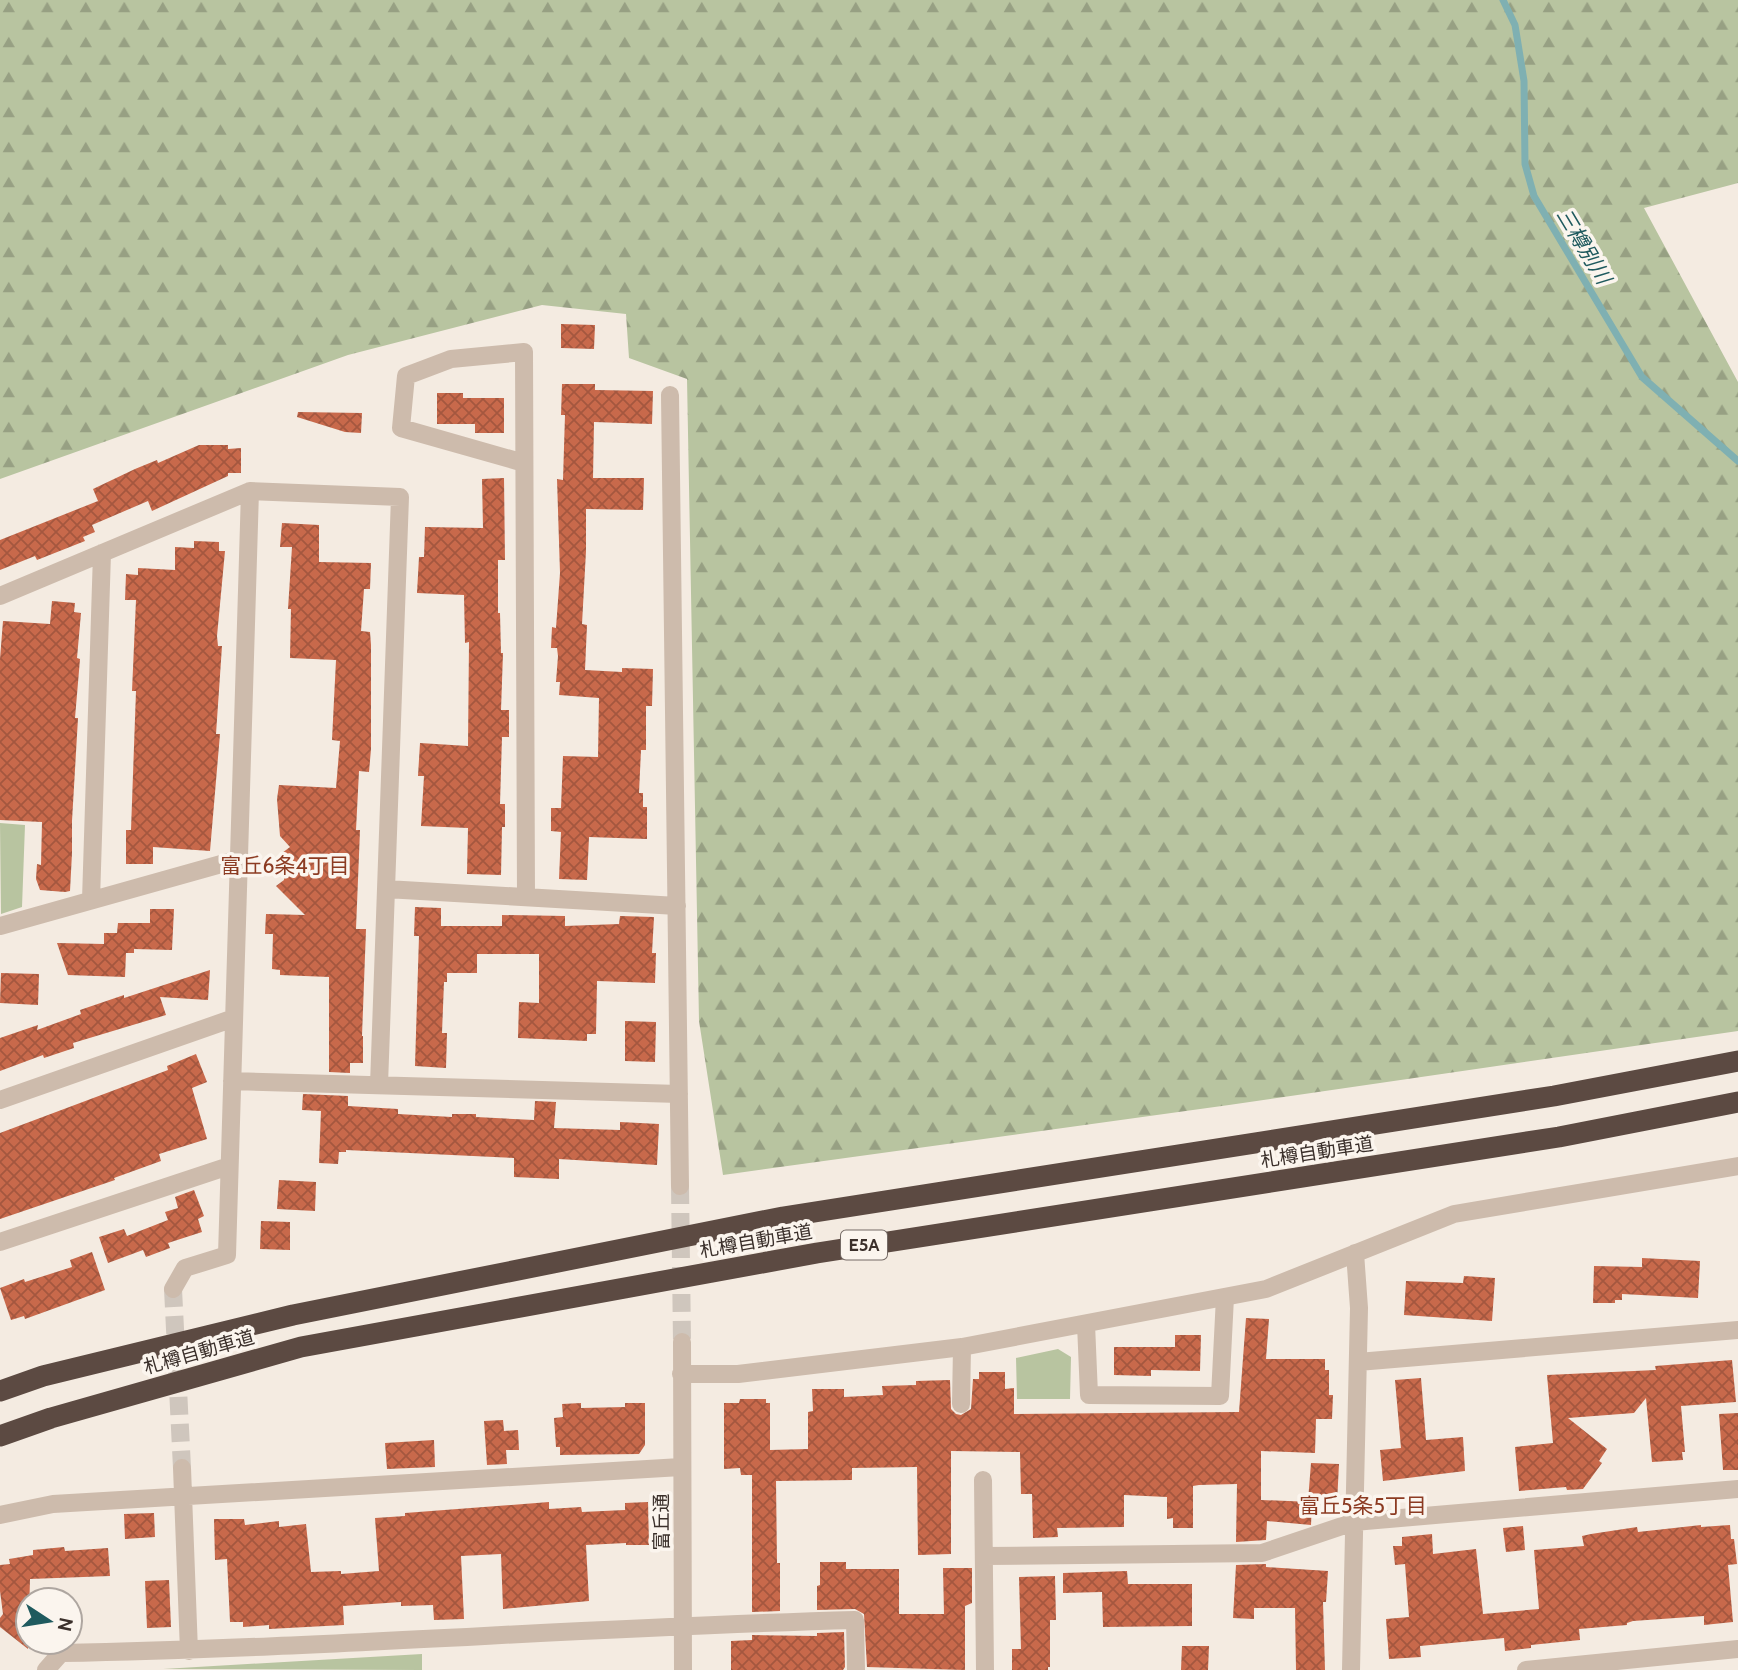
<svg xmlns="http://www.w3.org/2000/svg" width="1738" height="1670" viewBox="0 0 1738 1670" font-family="Cabin,'Noto Sans JP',sans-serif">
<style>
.green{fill:#b8c4a0}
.forest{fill:url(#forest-firs)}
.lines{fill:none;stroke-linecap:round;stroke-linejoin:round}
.stream{stroke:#7fb0b2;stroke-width:7}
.building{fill:url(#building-cross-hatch)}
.minor-tunnel{stroke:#cfc6bd;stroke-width:18;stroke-dasharray:18 9;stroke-linecap:butt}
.minor{stroke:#cdbbac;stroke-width:18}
.highway{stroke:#5c4a42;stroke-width:21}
.labels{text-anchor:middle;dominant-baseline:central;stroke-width:7;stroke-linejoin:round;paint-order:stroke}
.shield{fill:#fbf5ee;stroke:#756b66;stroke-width:2}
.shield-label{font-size:18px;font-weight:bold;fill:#3b302b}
.street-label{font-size:19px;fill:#3b302b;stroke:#fbf5ee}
.water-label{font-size:21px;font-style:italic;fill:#1f5a5e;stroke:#fbf5ee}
.neighbourhood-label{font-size:21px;fill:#8c3b22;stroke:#fbf5ee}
</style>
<defs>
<pattern id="forest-firs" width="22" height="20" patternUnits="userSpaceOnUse" patternTransform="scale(1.75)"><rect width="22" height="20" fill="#b8c4a0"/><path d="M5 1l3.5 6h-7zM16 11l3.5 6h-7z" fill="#97a083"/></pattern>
<pattern id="building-cross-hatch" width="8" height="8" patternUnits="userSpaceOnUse" patternTransform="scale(1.75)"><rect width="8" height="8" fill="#c8694b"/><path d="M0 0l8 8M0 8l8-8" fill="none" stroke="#a4573f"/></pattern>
</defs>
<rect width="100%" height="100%" fill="#f4ebe1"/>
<path class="green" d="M0 823 25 825 22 907 1 914Z
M1058 1349 1071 1357 1070 1399H1017L1016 1358Z
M422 1654V1670L163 1669Z"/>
<path class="forest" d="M0 0H1738V183L1644 208 1738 382V1031L1229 1105 723 1175 699 1021 687 379 629 358 626 314 542 305 348 355 0 479Z"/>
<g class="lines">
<path class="stream" d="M1503 0 1515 25 1524 81 1525 164 1534 196 1642 377 1738 461"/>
</g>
<path class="building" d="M561 324 595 325 594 349 561 348Z
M562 384H595V390L653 391 652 424 594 422 593 478H644L643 510 586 509V551L582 624 587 625 585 670 622 672V668L653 669 652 706H646V750H641L639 793H643V807H647V839L589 837 587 880 559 879 561 832 551 831V808H561L563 756 598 757 599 698 559 695 560 682H556L558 656 557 648H551L552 627 556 628 560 573 557 479 563 480 565 415H561Z
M437 393H463V398H504V433H475V424H437Z
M298 412 362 413 361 433 345 432 297 417Z
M199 445H228V449L241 448V473H228V476L152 511 148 501 92 525 95 532 83 537 85 541 37 560 35 556 0 570V540L98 501 93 489 135 469 157 460 158 463Z
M504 478 505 560H498V613H500L501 653H503L501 710H509V737H502L500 804H505V827H502L501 875 467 874 468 828 421 826 424 776H418L420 743 468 746 469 642 465 643 464 595 417 593 419 557H424L425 527 483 528 482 479Z
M282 523 319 525V562L371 563 370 589H364L361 631 370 632 371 645V749L369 772 359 771 356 830H360L356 929H366L362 1036H363V1063H350V1073L329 1072V977L280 975V970L272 969 273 934H265L266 914 305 915 276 886 284 880 285 864 278 856 290 847 280 836 277 799 279 785 336 788 340 741 332 740 336 660 290 658 291 609H288L292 547H280Z
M194 541 219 542V551H225L217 636 218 646H222L216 734H220L210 851 153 847V864H126V830H131L136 691H132L136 600H125L126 574 138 575V568L175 570V547L194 548Z
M52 601 75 603 74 612 81 613 77 658 80 659 75 718H78L72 821V853L70 891 65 892 40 890 36 879 37 864 41 865 42 822 0 820V659L3 621 50 624Z
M415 907 441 908V926H502V915L565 916V926L619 924 620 916 654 917 652 953H656L655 983 597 981 596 1034H587V1041L518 1038 519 1002 539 1003V954H477V973H447V982H444L442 1033H447L446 1068 415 1066 419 936H414Z
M150 909H174L172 950 134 949V953H126L125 977 68 975 57 943 104 944V933H117L118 923H150Z
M210 970 208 1000 160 997 166 1015 73 1043 74 1048 44 1058 43 1055 0 1071V1038L38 1025 37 1030 81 1014 80 1010 124 995V998Z
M1 973 39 974 38 1005 0 1003Z
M625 1021 656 1022 655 1062 625 1061Z
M196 1054 207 1082 192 1088 207 1139 159 1154 161 1161 114 1178 115 1180 0 1219V1133L168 1070 167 1066Z
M303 1094 348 1096V1106L398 1109V1114L452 1117V1114H476V1117L534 1120 535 1101 556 1102 554 1128 620 1130V1122L659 1124 657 1165 559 1159V1179L514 1177V1158L346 1150V1152H339L338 1164 319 1163 321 1111 302 1110Z
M279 1180 316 1182 315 1211 277 1209Z
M194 1190 204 1216 198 1219 202 1232 168 1243 170 1248 146 1257 143 1250 108 1263 99 1237 124 1229 127 1236 168 1220 165 1212 178 1208 175 1197Z
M261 1221 290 1222V1250L260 1249Z
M92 1252 105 1290 25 1319 24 1316 11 1320 0 1288 24 1279 25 1282 72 1267 70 1260Z
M1642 1258 1700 1261 1698 1298 1622 1294V1300H1615V1303H1593L1594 1266 1642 1267Z
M1464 1276 1495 1278 1492 1321 1404 1315 1406 1281 1463 1283Z
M1246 1318 1269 1319 1266 1359H1325V1370H1329V1395H1333L1332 1419H1316L1315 1453 1261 1451V1500L1312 1502 1311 1525 1267 1521 1266 1540 1236 1542 1237 1484 1199 1485 1193 1486V1528H1173V1518L1167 1519V1497L1124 1495V1527L1057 1528 1058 1537 1033 1538 1032 1494H1021L1020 1452 951 1451V1554L918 1555 917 1467 852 1468V1480L776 1481 777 1563H780V1611L752 1612V1475H741L740 1468 724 1469V1403H739L740 1399H766V1403H770V1450L808 1449V1412L813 1411 812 1389H844V1397L883 1395 882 1386 916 1385V1381L950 1380 951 1409 956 1414 961 1415 971 1409 973 1379H979V1372H1005V1389L1014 1388V1414L1239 1412Z
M1175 1335H1201L1200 1371 1151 1370V1376L1114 1375V1347H1175Z
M1732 1360 1736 1402 1681 1406 1685 1452H1682L1683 1460 1652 1462 1646 1398 1634 1413 1568 1418 1607 1449 1599 1461 1602 1463 1583 1489 1567 1490 1566 1487 1519 1491 1515 1447 1553 1443 1547 1375 1656 1370 1655 1366Z
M1421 1378 1426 1440 1463 1437 1465 1471 1383 1481 1380 1450 1401 1448 1395 1380Z
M581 1403V1408L625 1407V1403H645V1445L639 1454 560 1455V1447H556L554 1418 563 1417 562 1404Z
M1738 1413V1470H1723L1719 1414Z
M503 1420 504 1431 518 1430 519 1450H506L507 1464 487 1465 484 1421Z
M434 1440 435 1467 387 1469 385 1443Z
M1311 1463 1339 1464 1337 1503 1308 1501Z
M549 1502V1509L581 1507 582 1512 625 1510V1503L648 1502 649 1545H626V1543L586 1545 589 1601 503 1609 501 1554 461 1556 464 1619 434 1620 433 1605 401 1606V1602L343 1606 344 1625 269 1629V1625L243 1627V1622H230L227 1559 215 1560 214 1519H244L245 1525 279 1521V1527L306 1524 311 1572 341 1571V1574L379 1571 375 1518 405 1516V1513Z
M154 1513 155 1537 125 1539 124 1514Z
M1701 1525V1527L1730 1525 1731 1539H1734L1737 1564 1728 1565 1733 1622 1704 1625V1616L1633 1621 1627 1623V1625L1579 1629 1580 1640 1531 1645V1648L1505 1651 1504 1638 1420 1646 1421 1657 1389 1659 1386 1619 1409 1617 1405 1564 1395 1565 1393 1546H1402V1537L1432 1534 1433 1554 1476 1549 1483 1614 1539 1609 1534 1550 1584 1546 1582 1536 1591 1534 1637 1527 1638 1532Z
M1523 1526 1525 1550 1506 1552 1503 1528Z
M64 1547 65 1551 108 1548 110 1576 30 1579 28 1649 0 1627V1618L3 1614 0 1591V1565L10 1564 9 1559 33 1555V1550Z
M820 1562H846V1569H899V1614H944L943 1568H972V1603L965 1606V1670L867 1667 864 1614 855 1609 817 1610V1586L820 1585Z
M1266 1564V1567L1328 1571 1326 1602H1323L1325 1670H1296L1295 1608H1254V1619L1233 1618 1236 1565Z
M1127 1571 1128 1584H1192V1626L1103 1627 1102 1592 1063 1593V1573Z
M1055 1576 1056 1620H1050V1667H1048V1670H1012V1649H1021L1019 1577Z
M169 1580 171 1627 147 1628 145 1581Z
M844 1632 845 1667 843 1670H731V1641L752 1640V1635L817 1636V1633Z
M1182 1646H1209L1208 1670H1181Z"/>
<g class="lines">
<path class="minor-tunnel" d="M680 1186 682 1342
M173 1289 182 1468"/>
<path class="minor" d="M670 395 680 1186
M524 463 401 428 406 376 451 359 524 352 526 897
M0 596 250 491 400 497 379 1085
M386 889 677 906
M91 900 102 553
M0 926 239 859
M232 1081 679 1094
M0 1100 234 1018
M0 1242 229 1166
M173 1289 185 1268 227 1255 250 491
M1086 1324 1089 1395 1220 1396 1225 1297
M682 1342 683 1670
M1358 1362 1738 1330
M681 1374H738L962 1347 1266 1289 1454 1214 1738 1166
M961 1404 962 1347
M182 1468 189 1651
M983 1480 985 1670
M0 1515 53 1504 681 1467
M984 1556 1262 1553 1354 1522 1738 1489
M46 1670 61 1653C326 1648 590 1627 855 1620L856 1670
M1351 1670 1359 1308 1355 1253
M1526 1670 1738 1649"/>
<path class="highway" d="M0 1391 43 1376 293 1315 783 1217 1554 1096 1738 1061
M0 1436 51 1418 301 1347 817 1253 1559 1137 1738 1102"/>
</g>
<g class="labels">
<rect class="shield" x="841" y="1230.5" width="46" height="29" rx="5"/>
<g class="shield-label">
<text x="864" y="1245">E5A</text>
</g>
<g class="street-label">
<text transform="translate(1317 1152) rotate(-9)">札樽自動車道</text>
<text transform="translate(756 1241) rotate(-10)">札樽自動車道</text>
<text transform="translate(199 1352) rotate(-16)">札樽自動車道</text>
<text transform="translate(661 1522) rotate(-90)">富丘通</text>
</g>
<g class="water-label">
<text transform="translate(1584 246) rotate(59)">三樽別川</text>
</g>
<g class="neighbourhood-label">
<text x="285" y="865">富丘6条4丁目</text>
<text x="1363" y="1505">富丘5条5丁目</text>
</g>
</g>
<g transform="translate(49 1621) rotate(102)"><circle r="33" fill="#fbf5ee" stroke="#aea6a0" stroke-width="2"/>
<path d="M0-5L12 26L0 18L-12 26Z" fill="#1f5a5e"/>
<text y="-10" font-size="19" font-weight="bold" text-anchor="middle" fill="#3b302b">N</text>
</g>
</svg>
